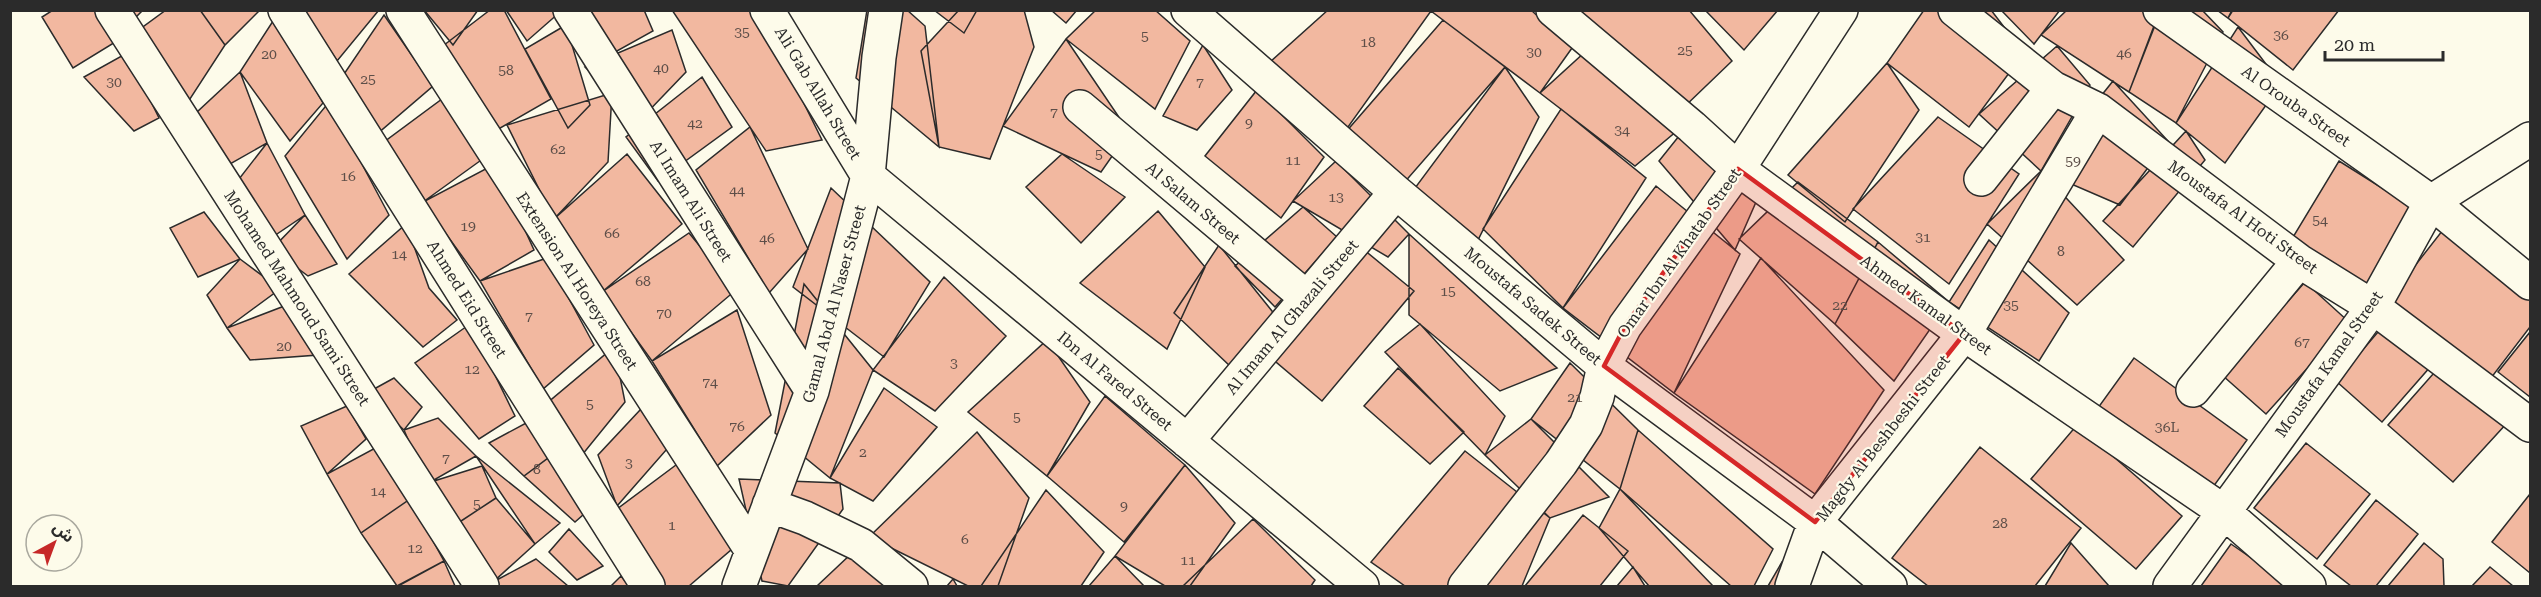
<svg xmlns="http://www.w3.org/2000/svg" width="2541" height="597" viewBox="0 0 2541 597" font-family="'Roboto Serif','Noto Sans Arabic',serif">
<style>
.building{fill:#f2b8a0;stroke:#2b2b2b;stroke-width:1.5}
.lines{fill:none;stroke-linecap:round;stroke-linejoin:round}
.street-casing{stroke:#2b2b2b;stroke-width:36}
.street{stroke:#fdfbea;stroke-width:33}
.marked{fill:#d62828;fill-opacity:0.2;stroke:#d62828;stroke-width:4.5;stroke-linejoin:round}
.labels{text-anchor:middle;dominant-baseline:central;stroke-width:4.5;stroke-linejoin:round;paint-order:stroke}
.number-label{font-size:14px;fill:#5d4e48}
.street-label{font-size:16px;fill:#2b2b2b;stroke:#fdfbea}
</style>
<rect width="100%" height="100%" fill="#fdfbea"/>
<path class="building" d="M53 10H98L117 41 73 68 42 17Z
M128 10H143L134 19Z
M166 10H200L225 45 188 102 136 32Z
M200 10H260L225 45Z
M304 10H379L337 61Z
M424 10H478L453 45Z
M490 10H504L551 99 495 131 431 55Z
M506 10H558L560 12 527 41Z
M575 10H644L653 31 608 56Z
M672 10H758L822 140 766 151Z
M867 10H907L925 26 939 147 856 78Z
M934 10H977L964 33Z
M959 10H1024L1034 47 990 159 939 147 921 51Z
M1051 10H1077L1066 23Z
M1096 10H1155L1190 41 1155 109 1066 39Z
M1328 10 1431 11 1338 141 1259 72Z
M1531 10 1572 48 1540 93 1431 11Z
M1567 10H1689L1732 61 1682 109Z
M1705 10H1778L1744 50Z
M1924 10H1991L2024 53 1969 127 1887 63Z
M2001 10H2060L2034 44Z
M2067 10H2160L2129 92 2041 35Z
M2161 10H2202L2223 32 2176 123 2129 92Z
M2217 10H2232L2228 18Z
M2233 10H2339L2293 70 2228 18Z
M384 15 433 86 377 134 342 77Z
M275 18 323 103 290 141 240 72Z
M1443 20 1505 67 1396 192 1338 141Z
M566 25 590 105 568 128 525 49Z
M2238 27 2281 84 2225 163 2176 123Z
M672 30 686 72 640 120 585 67Z
M1066 39 1129 132 1101 172 1003 126Z
M1203 45 1232 90 1197 130 1163 116Z
M2057 46 2090 85 2041 171 1979 114Z
M1585 52 1678 130 1635 166 1540 93Z
M127 53 159 118 134 131 84 77Z
M1887 63 1919 110 1845 222 1788 175Z
M1505 67 1539 117 1476 244 1412 192Z
M240 72 267 143 223 168 196 113Z
M702 77 732 127 658 181 626 137Z
M2113 81 2168 141 2120 205 2041 171Z
M1257 90 1324 157 1281 218 1205 156Z
M612 93 608 162 554 219 507 125Z
M442 99 491 153 423 202 384 142Z
M329 102 389 215 347 259 285 156Z
M1561 109 1646 178 1563 308 1483 229Z
M1699 111 1756 202 1735 250 1659 161Z
M1938 117 2019 174 1949 284 1853 209Z
M750 127 808 249 769 293 696 170Z
M2186 131 2205 160 2133 247 2103 221Z
M267 143 305 215 274 236 239 179Z
M627 154 682 224 602 292 554 219Z
M1062 154 1125 197 1081 243 1026 187Z
M1336 161 1409 234 1388 257 1293 201Z
M2339 161 2414 208 2363 293 2287 247Z
M495 164 534 250 480 281 423 202Z
M2041 171 2124 260 2077 305 1987 224Z
M1798 182 1878 242 1835 324 1739 239Z
M1656 186 1740 254 1674 393 1563 308Z
M831 188 930 282 884 357 793 287Z
M1303 207 1337 237 1275 307 1235 266Z
M1158 211 1205 267 1167 349 1080 283Z
M204 212 240 259 198 277 170 228Z
M305 215 337 264 308 276 272 249Z
M406 224 429 288 457 320 423 347 349 274Z
M2446 226 2530 293V327L2491 378 2389 299Z
M689 233 736 290 652 361 602 292Z
M1409 234 1557 368 1500 391 1409 315Z
M1989 240 2069 313 2039 361 1949 302Z
M1878 242 1949 302 1894 381 1835 324Z
M1219 245 1284 326 1230 366 1174 313Z
M1363 249 1414 291 1322 401 1263 351Z
M547 258 594 345 543 389 480 281Z
M1761 258 1884 390 1815 494 1674 393Z
M240 259 280 289 227 328 207 295Z
M944 277 1006 336 935 411 873 370Z
M2305 282 2349 322 2266 414 2222 375Z
M804 284 873 370 830 478 775 433Z
M287 305 318 355 250 360 227 328Z
M737 310 771 415 717 466 652 361Z
M470 324 515 416 479 439 415 363Z
M1420 324 1505 416 1485 455 1385 352Z
M2384 325 2431 366 2382 422 2336 381Z
M2530 332V397L2498 372Z
M1047 340 1090 402 1047 476 968 412Z
M614 347 625 402 582 455 546 404Z
M2134 358 2247 440 2208 494 2095 412Z
M1570 363 1638 430 1620 489 1531 419Z
M2441 365 2507 423 2453 482 2388 425Z
M1398 368 1464 432 1430 464 1364 406Z
M394 378 422 407 404 430 365 394Z
M884 388 937 427 873 501 830 478Z
M1105 396 1185 465 1124 542 1047 476Z
M347 406 366 439 327 474 301 426Z
M641 409 667 449 617 506 598 455Z
M438 418 476 456 427 484 404 430Z
M1531 419 1609 497 1550 518 1485 455Z
M528 422 552 455 524 476 489 443Z
M2077 425 2182 516 2136 569 2031 479Z
M1638 430 1773 549 1754 586H1731L1620 489Z
M977 432 1029 498 998 586H968L869 537Z
M2306 443 2370 494 2317 559 2254 508Z
M379 446 410 499 361 533 327 474Z
M1980 447 2081 528 2035 586H1928L1892 558Z
M1465 451 1550 518 1522 586H1405L1371 562Z
M552 455 592 507 575 522 524 476Z
M476 456 560 523 535 544Z
M684 459 739 543 689 586H656L613 512Z
M1185 465 1235 523 1190 586H1165L1115 556Z
M482 466 496 498 455 525 434 481Z
M739 479 840 483 843 509 788 586 762 581Z
M1620 489 1713 586H1649L1599 528Z
M1046 490 1104 552 1081 586H981Z
M2530 494V573L2492 542Z
M496 498 535 544 493 582 455 525Z
M410 499 444 561 397 586 361 533Z
M2376 500 2418 534 2376 586H2351L2324 565Z
M1583 515 1628 551 1600 586H1525Z
M1253 519 1315 580 1311 586H1183Z
M569 529 603 566 577 580 549 552Z
M869 537 927 586H817Z
M2071 543 2109 586H2045Z
M2424 543 2443 559 2444 586H2388Z
M2231 544 2292 586H2201Z
M1115 556 1144 586H1089Z
M536 559 568 586H497L493 582Z
M444 561 455 586H398Z
M1782 562 1804 586H1768Z
M1633 567 1645 586H1617Z
M2490 567 2513 586H2472Z
M621 576 629 586H611Z
M953 579 957 586H947Z"/>
<g class="lines">
<g class="street-casing">
<path id="street" d="M112 10 482 586
M285 10 648 586
M403 10 752 551
M570 10 812 391
M767 10 868 176 1362 586
M1188 10 1396 192 1604 366 1815 522 1890 586
M1553 10 1692 127 1738 169 1964 334 2223 511 2309 586
M1955 10 2053 88 2098 110 2299 261 2373 307 2530 425
M2160 10 2431 202 2530 283
M1080 107 1307 298
M1981 179 2053 88
M2193 390 2299 261
M1187 441 1396 192
M769 505 805 518 861 545 911 586
M739 586 812 391 868 176 879 57 886 10
M1465 586 1561 463 1586 425 1597 397 1604 366 1625 326 1738 169 1841 10
M1792 586 1815 522 1964 334 2098 110
M2170 586 2373 307 2431 202 2530 139"/>
</g>
<use href="#street" class="street"/>
</g>
<path class="marked" d="M1738 169 1964 334 1815 522 1604 366 1625 326Z"/>
<g class="labels">
<g class="number-label">
<text x="742" y="32">35</text>
<text x="2281" y="35">36</text>
<text x="1145" y="36">5</text>
<text x="1368" y="42">18</text>
<text x="1685" y="50">25</text>
<text x="1534" y="52">30</text>
<text x="2124" y="53">46</text>
<text x="269" y="54">20</text>
<text x="661" y="68">40</text>
<text x="506" y="70">58</text>
<text x="368" y="79">25</text>
<text x="114" y="82">30</text>
<text x="1200" y="82">7</text>
<text x="1054" y="112">7</text>
<text x="695" y="123">42</text>
<text x="1249" y="123">9</text>
<text x="1622" y="130">34</text>
<text x="558" y="149">62</text>
<text x="1099" y="154">5</text>
<text x="1293" y="160">11</text>
<text x="2073" y="161">59</text>
<text x="348" y="176">16</text>
<text x="737" y="190">44</text>
<text x="1336" y="197">13</text>
<text x="2320" y="220">54</text>
<text x="468" y="226">19</text>
<text x="612" y="233">66</text>
<text x="1923" y="237">31</text>
<text x="767" y="238">46</text>
<text x="2061" y="251">8</text>
<text x="399" y="254">14</text>
<text x="643" y="281">68</text>
<text x="1448" y="291">15</text>
<text x="1840" y="305">22</text>
<text x="2011" y="305">35</text>
<text x="664" y="313">70</text>
<text x="529" y="316">7</text>
<text x="2302" y="342">67</text>
<text x="284" y="346">20</text>
<text x="954" y="363">3</text>
<text x="472" y="369">12</text>
<text x="710" y="382">74</text>
<text x="1575" y="397">21</text>
<text x="590" y="404">5</text>
<text x="1017" y="417">5</text>
<text x="737" y="426">76</text>
<text x="2167" y="427">36L</text>
<text x="863" y="452">2</text>
<text x="446" y="458">7</text>
<text x="629" y="463">3</text>
<text x="537" y="469">8</text>
<text x="378" y="491">14</text>
<text x="477" y="504">5</text>
<text x="1124" y="506">9</text>
<text x="2000" y="523">28</text>
<text x="672" y="525">1</text>
<text x="965" y="539">6</text>
<text x="415" y="548">12</text>
<text x="1188" y="560">11</text>
</g>
<g class="street-label">
<text transform="translate(818 93) rotate(59)">Ali Gab Allah Street</text>
<text transform="translate(2296 106) rotate(35)">Al Orouba Street</text>
<text transform="translate(691 201) rotate(58)">Al Imam Ali Street</text>
<text transform="translate(1193 203) rotate(40)">Al Salam Street</text>
<text transform="translate(2243 217) rotate(36)">Moustafa Al Hoti Street</text>
<text transform="translate(1679 253) rotate(-55)">Omar Ibn Al Khatab Street</text>
<text transform="translate(577 281) rotate(57)">Extension Al Horeya Street</text>
<text transform="translate(297 298) rotate(57)">Mohamed Mahmoud Sami Street</text>
<text transform="translate(467 299) rotate(58)">Ahmed Eid Street</text>
<text transform="translate(834 304) rotate(-75)">Gamal Abd Al Naser Street</text>
<text transform="translate(1926 305) rotate(36)">Ahmed Kamal Street</text>
<text transform="translate(1533 306) rotate(40)">Moustafa Sadek Street</text>
<text transform="translate(1292 317) rotate(-50)">Al Imam Al Ghazali Street</text>
<text transform="translate(2329 364) rotate(-55)">Moustafa Kamel Street</text>
<text transform="translate(1115 381) rotate(40)">Ibn Al Fared Street</text>
<text transform="translate(1883 438) rotate(-52)">Magdy Al Beshbeshi Street</text>
</g>
</g>
<rect width="2541" height="597" fill="none" stroke="#2b2b2b" stroke-width="24"/>
<g transform="translate(54 543) rotate(41)"><circle r="28" fill="#fdfbea" stroke="#a9a89e" stroke-width="1.5"/>
<path d="M0-4.5L10 22L0 15L-10 22Z" fill="#c62828"/>
<text y="-9" font-size="16" font-weight="bold" text-anchor="middle" fill="#2b2b2b">ش</text>
</g>
<path d="M2325 51v9h118v-9" fill="none" stroke="#2b2b2b" stroke-width="3"/>
<text x="2334" y="51" font-size="18" fill="#2b2b2b" stroke="#fdfbea" stroke-width="4.5" paint-order="stroke">20 m</text>
</svg>
